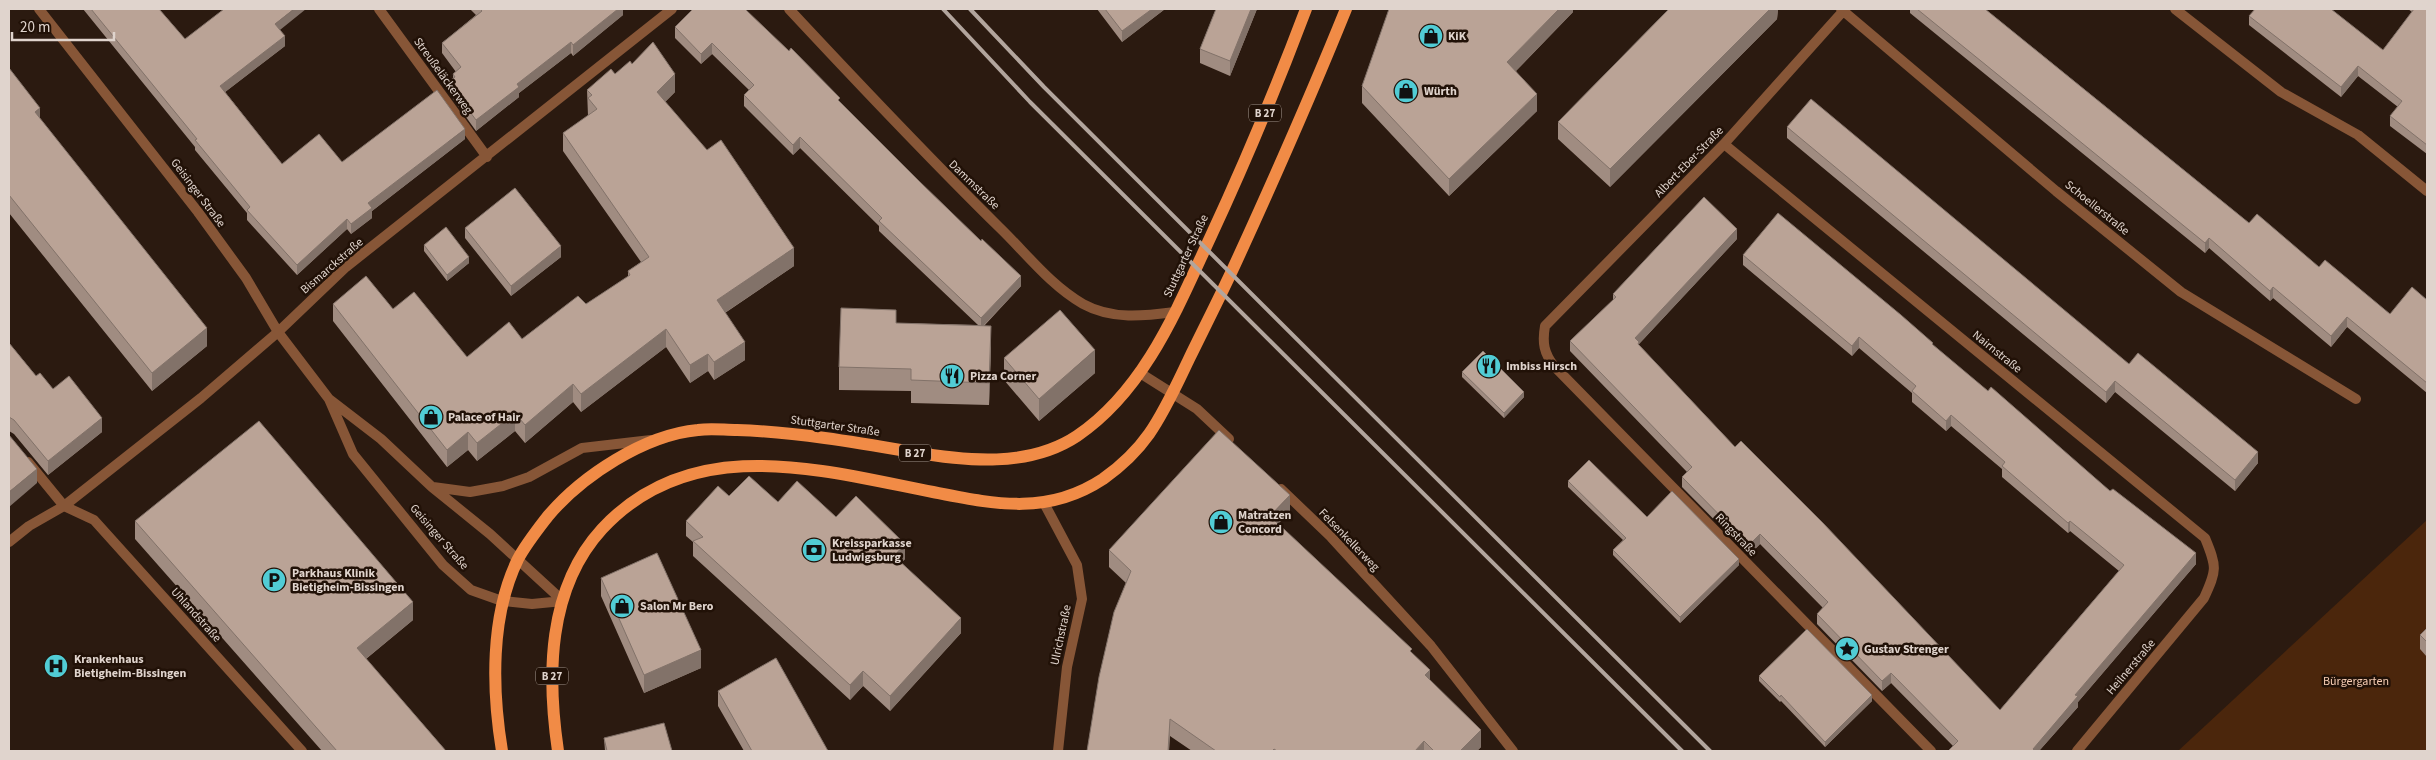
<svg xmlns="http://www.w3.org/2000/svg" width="2436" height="760" viewBox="0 0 2436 760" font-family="'Source Sans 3',sans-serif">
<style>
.green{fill:#4b260c}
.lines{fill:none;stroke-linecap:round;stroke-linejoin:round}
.minor{stroke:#875637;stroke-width:10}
.primary{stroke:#f18b46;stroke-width:12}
.rail{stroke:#b2a59d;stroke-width:4}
.wall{fill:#a08c81}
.shaded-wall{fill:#827269}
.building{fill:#baa396;stroke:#827269}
.labels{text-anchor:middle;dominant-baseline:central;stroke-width:5;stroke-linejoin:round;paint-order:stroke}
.shield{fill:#211107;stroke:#a79a92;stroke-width:1}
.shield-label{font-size:11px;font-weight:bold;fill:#e0d4cd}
.poi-label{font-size:12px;font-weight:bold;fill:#e0d4cd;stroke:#211107;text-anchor:start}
.street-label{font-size:12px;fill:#e0d4cd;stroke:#211107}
.park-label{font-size:12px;fill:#facfb6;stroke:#211107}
</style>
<rect width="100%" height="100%" fill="#2b1a10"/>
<path class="green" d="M2427 520V751H2178Z"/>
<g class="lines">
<path class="minor" d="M39 9 198 212 246 278 278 332 329 399 353 454 443 565 471 590 502 601 532 604 563 601
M379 9 487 157
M789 9C858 83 927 156 999 227 1026 253 1050 285 1083 304 1112 320 1144 316 1175 312
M1841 9 2056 191 2181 292 2356 399
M1845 9 1724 144 1545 326C1542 343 1544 353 1554 366L1931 751
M2175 9 2281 92 2358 135 2427 191
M1724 144 2205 538C2217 567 2217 570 2204 598L2077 751
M1140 373 1197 409 1229 439
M329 399 381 439 432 487 490 534 563 601
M28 462 64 506 94 520 302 751
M433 487 470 492 503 486 529 477 582 448 651 440
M1281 489 1331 537 1431 646 1513 751
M1044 503 1077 565 1082 599 1067 667 1058 751
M9 542 29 526 64 506 201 398 278 332 346 267 672 9"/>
<path class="primary" d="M502 751C492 690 490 616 518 559 526 544 538 529 548 516 582 476 644 435 698 430 711 428 724 430 737 430 796 432 854 442 912 452 966 461 1029 468 1077 436 1145 390 1177 309 1210 238 1245 163 1277 86 1306 9
M558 751C547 676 547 589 602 529 692 432 820 470 933 492 994 504 1047 516 1103 479 1120 467 1137 451 1149 434 1165 411 1177 384 1189 359 1205 326 1222 293 1237 260 1275 177 1312 93 1346 9"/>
<path class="rail" d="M943 9 1030 102 1682 751
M970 9 1044 87 1710 751"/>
</g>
<path class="wall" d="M83 9H159L185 39 280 30 285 46 225 92 282 164 342 162 465 139 372 211V218L351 234 347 229 297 275 247 220V213L195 150V147Z
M470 9H623V15L573 56 571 53 519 93V97L476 131 448 92V82L453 78V74L456 72 442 53V43L476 15Z
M693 9 840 102 1021 286 984 326 991 348 989 405 911 403V391L839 390V367L896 323 978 325 879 231V226L800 148 793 155 744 106V95L749 90 712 54 701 64 675 38V27Z
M1097 9H1165L1122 42Z
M1216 9H1257L1230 76 1200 63V49Z
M1573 9V12L1516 71 1537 111 1449 196 1362 103V86Z
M1669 9H1778L1777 19 1610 187 1558 139V122Z
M1910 9H1985L2249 223 2319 267 2390 314 2427 300V393L2347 327 2331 347 2273 298 2270 301 2209 248 2205 253 1910 13Z
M2408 9H2427V154L2390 126V116L2398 107 2358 76 2341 97 2249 25V16L2383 50 2412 12Z
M632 64 675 92 665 102 794 266 725 313 745 360 714 380 708 371 690 383 666 347 581 412 573 402 525 443 515 431 477 461 468 450 447 467 333 321V304L393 309 467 357 522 339 586 304 628 277V271L641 262 563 151V133L588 116 587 90Z
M9 68 40 120 207 346 152 391 9 213Z
M1787 127 2258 463 2235 491 2115 392 2106 403 1787 138Z
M465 228 561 257 511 296 465 238Z
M1737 239 1639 344V345L1735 447 2000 710 2119 571 2070 531 2068 533 2002 477V469L1951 426 1946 431 1912 402V393L1859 348 1852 356 1743 265V255L1933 346 1988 391 2110 491 2196 564 2078 702V707L2039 751H1948L1953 746 1891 683 1882 691 1817 624V614L1823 608 1760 544 1749 555 1682 487V477L1687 472 1570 351V341L1613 300V294Z
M424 245 469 263 447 281 424 251Z
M9 343 36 376 53 389 102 432 48 475 14 434 9 431Z
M1004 358 1095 373 1039 421 1004 380Z
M1462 372 1524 397 1504 418 1462 377Z
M1568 481 1647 517 1739 565 1680 623 1613 555V550L1623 540 1568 487Z
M729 496 778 502 836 517 905 559 901 563 961 633 890 711 863 686 850 700 693 556V542L686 536V521Z
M1290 511 1278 524 1412 653 1430 680 1481 747 1477 751H1192L1170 736 1169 751H1087L1126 583 1109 567V550Z
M135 521 413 620 366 659 446 751H322L135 539Z
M601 578 701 668 644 693 601 596Z
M2427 610V627L2426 626V611Z
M2427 628V657L2420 649V635Z
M1759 676 1872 701 1825 747 1781 701 1780 702 1759 681Z
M718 691 828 751H744L718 706Z
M604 738 672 751H605Z"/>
<path class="shaded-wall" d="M294 9H306L275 34V24Z
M618 9H623V15L573 56V45Z
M1152 9H1165L1122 42V31Z
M1251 9H1257L1230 76V61Z
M1559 9H1573V12L1507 80V62Z
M1770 9H1778L1777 19 1610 187V169Z
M285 36V46L220 96V86Z
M571 42V53L519 93V97L476 131V120L517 84Z
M712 43V54L701 64V54Z
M2358 66V76L2341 97V87Z
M675 74V92L657 110V92Z
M1537 94V111L1449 196V179Z
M40 108V125L35 112Z
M465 129V139L372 211V218L351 234V224L368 203Z
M800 137V148L793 155V145Z
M347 219V229L297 275V265Z
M1737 229V239L1639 344V353L1635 338Z
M2209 238V248L2205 253V243Z
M561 246V257L511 296V286Z
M794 248V266L717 318V300Z
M469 257V263L447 281V275Z
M1021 276V286L981 328V318Z
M2273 287V298L2270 301V291Z
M2347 317V327L2331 347V336Z
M991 326V348L989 405V383Z
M207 328V346L152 391V373Z
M666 329V347L581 412V394Z
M1859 337V348L1852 356V346Z
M745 342V360L714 380V362Z
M1095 350V373L1039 421V399Z
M708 354V371L690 383V365Z
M2115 381V392L2106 403V392Z
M573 384V402L525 443V425Z
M1524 392V397L1504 418V413Z
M515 413V431L477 461V443Z
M1951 415V426L1946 431V421Z
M102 418V432L48 475V461Z
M468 432V450L447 467V450Z
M2258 452V463L2235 491V480Z
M37 469V483L9 507V492Z
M1290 495V511L1270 533V516Z
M2070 521V531L2068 533V523Z
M1760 534V544L1749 555V545Z
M905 544V559L894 571V556Z
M2196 553V564L2078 702V707L2039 751H2032L2033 749 2075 695Z
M1739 559V565L1680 623V617Z
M413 602V620L357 666V648Z
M961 618V633L890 711V696Z
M701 650V668L644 693V675Z
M1430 670V687L1425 675Z
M863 671V686L850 700V685Z
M1891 673V683L1882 691V681Z
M1872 695V701L1825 747V742Z
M1170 719 1169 751H1168Z
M1481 730V747L1477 751H1460Z
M1424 741V751H1415Z"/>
<path class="building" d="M91 9H159L185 39 224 9H294L275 24 285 36 220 86 282 164 319 134 342 162 437 90 465 129 368 203 372 208 351 224 347 219 297 265 247 210 250 207 195 140 197 139Z
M480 9H618L573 45 571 42 517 84 519 87 476 120 448 82 455 77 453 74 461 67 442 43 482 11Z
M693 9H745L789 51 791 48 840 98 838 100 919 181 981 241 982 239 1021 276 981 318 879 221 882 218 800 137 793 145 744 95 754 85 712 43 701 54 675 27Z
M1105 9H1152L1122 31Z
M1216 9H1251L1230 61 1200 49Z
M1389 9H1559L1507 62 1537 94 1449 179 1362 86Z
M1669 9H1770L1610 169 1558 122Z
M1917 9H1985L2249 223 2257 214 2319 267 2325 260 2390 314 2412 287 2427 300V383L2347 317 2331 336 2273 287 2270 291 2209 238 2205 243Z
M2255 9H2331L2383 50 2414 9H2427V145L2390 116 2402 101 2358 66 2341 87 2249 16Z
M653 42 675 74 657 92 707 150 721 140 794 248 717 300 745 342 714 362 708 354 690 365 666 329 581 394 573 384 525 425 515 413 477 443 468 432 447 450 333 304 366 276 393 309 414 292 467 357 509 322 522 339 578 296 586 304 630 275 628 271 649 257 563 133 597 109 588 98 592 95 587 90 611 69 615 74 630 61 632 64Z
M9 68 40 108 35 112 207 328 152 373 9 195Z
M1811 99 2129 364 2138 353 2258 452 2235 480 2115 381 2106 392 1787 127Z
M515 188 561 246 511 286 465 228Z
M1704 197 1737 229 1635 338 1639 342 1638 344 1735 447 1741 441 1823 523 2000 710 2124 565 2070 521 2068 523 2002 466 2005 462 1951 415 1946 421 1912 391 1916 386 1859 337 1852 346 1743 255 1778 213 1901 315 1933 343 1932 344 1988 391 1991 387 2110 491 2113 489 2196 553 2075 695 2078 696 2033 749 2034 750 2032 751H1948L1958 741 1891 673 1882 681 1817 614 1828 602 1760 534 1749 545 1682 477 1692 467 1570 341 1616 297 1613 294Z
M446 227 469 257 447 275 424 245Z
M841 308 896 310V323L991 326 989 383 911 380V369L839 367Z
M1060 310 1095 350 1039 399 1004 358Z
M9 343 36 376 40 373 53 389 69 376 102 418 48 461 14 420 9 417Z
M1483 351 1524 392 1504 413 1462 372Z
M259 421 413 602 357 648 446 751H337L135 521Z
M1219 430 1290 495 1270 516 1412 649 1410 651 1430 670 1425 675 1481 730 1460 751H1434L1424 741 1415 751H1277L1274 749 1272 751H1216L1170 719 1168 751H1087L1099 677 1114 612 1131 571 1109 550Z
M9 435 37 469 9 492Z
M1589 460 1647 517 1672 491 1739 559 1680 617 1613 550 1626 538 1568 481Z
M749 476 778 502 797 481 836 517 856 496 905 544 894 556 961 618 890 696 863 671 850 685 693 541 703 537 686 521 718 486 729 496Z
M657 553 701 650 644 675 601 578Z
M2427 628V642L2420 635Z
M1807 629 1872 695 1825 742 1781 695 1780 697 1759 676Z
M776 658 828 751H752L718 691Z
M664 723 672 751H607L604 738Z"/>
<defs>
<g id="shop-disc" transform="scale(1.25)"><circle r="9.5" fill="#51ccd5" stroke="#211107"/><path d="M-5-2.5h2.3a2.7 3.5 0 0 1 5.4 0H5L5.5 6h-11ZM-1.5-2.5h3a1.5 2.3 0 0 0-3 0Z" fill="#111"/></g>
<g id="restaurant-disc" transform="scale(1.25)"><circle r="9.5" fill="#51ccd5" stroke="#211107"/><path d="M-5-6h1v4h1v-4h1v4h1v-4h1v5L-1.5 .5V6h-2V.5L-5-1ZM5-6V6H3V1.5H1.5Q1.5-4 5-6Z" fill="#111"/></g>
<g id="bank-disc" transform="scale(1.25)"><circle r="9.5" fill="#51ccd5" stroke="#211107"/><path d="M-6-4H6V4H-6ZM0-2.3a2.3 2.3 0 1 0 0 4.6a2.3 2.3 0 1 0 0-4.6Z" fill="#111"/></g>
<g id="parking-disc" transform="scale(1.25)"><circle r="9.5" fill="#51ccd5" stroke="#211107"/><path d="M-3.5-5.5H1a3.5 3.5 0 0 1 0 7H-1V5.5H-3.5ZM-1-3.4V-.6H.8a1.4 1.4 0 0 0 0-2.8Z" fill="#111"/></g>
<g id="sight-disc" transform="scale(1.25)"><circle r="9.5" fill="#51ccd5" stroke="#211107"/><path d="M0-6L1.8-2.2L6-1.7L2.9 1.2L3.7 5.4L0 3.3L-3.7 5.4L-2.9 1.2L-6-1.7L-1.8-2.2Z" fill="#111"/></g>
<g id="hospital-disc" transform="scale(1.25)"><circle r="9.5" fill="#51ccd5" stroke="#211107"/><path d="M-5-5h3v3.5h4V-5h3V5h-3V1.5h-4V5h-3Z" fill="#111"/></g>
</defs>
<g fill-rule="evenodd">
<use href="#shop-disc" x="1431" y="36"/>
<use href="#shop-disc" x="1406" y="91"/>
<use href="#restaurant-disc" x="1489" y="366"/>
<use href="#restaurant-disc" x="952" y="376"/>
<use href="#shop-disc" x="431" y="417"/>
<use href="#shop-disc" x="1221" y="522"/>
<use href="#bank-disc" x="814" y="550"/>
<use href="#parking-disc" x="274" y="580"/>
<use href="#shop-disc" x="622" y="606"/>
<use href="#sight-disc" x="1847" y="649"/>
<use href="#hospital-disc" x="56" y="666"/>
</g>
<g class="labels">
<g class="shield">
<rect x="1249" y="104.5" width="32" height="17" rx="4"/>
<rect x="899" y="444.5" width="32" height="17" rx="4"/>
<rect x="536" y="667.5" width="32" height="17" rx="4"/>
</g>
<g class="shield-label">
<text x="1265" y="113">B 27</text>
<text x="915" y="453">B 27</text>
<text x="552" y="676">B 27</text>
</g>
<g class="poi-label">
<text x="1448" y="36">KiK</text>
<text x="1424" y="91">Würth</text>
<text x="1506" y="366">Imbiss Hirsch</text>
<text x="970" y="376">Pizza Corner</text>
<text x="448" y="417">Palace of Hair</text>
<text x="1238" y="515">Matratzen<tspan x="1238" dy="14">Concord</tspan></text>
<text x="832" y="543">Kreissparkasse<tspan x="832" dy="14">Ludwigsburg</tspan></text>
<text x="292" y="573">Parkhaus Klinik<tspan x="292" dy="14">Bietigheim-Bissingen</tspan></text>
<text x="640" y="606">Salon Mr Bero</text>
<text x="1864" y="649">Gustav Strenger</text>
<text x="74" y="659">Krankenhaus<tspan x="74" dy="14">Bietigheim-Bissingen</tspan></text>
</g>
<g class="street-label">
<text transform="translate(443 76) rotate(54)">Streußeläckerweg</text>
<text transform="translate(1689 162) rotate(-46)">Albert-Eber-Straße</text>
<text transform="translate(974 185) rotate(44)">Dammstraße</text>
<text transform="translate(198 193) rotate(53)">Geisinger Straße</text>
<text transform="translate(2097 208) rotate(39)">Schoellerstraße</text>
<text transform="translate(1186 256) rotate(-65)">Stuttgarter Straße</text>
<text transform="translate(332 266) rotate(-41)">Bismarckstraße</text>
<text transform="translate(1997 352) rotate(39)">Nairnstraße</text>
<text transform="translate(835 426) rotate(8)">Stuttgarter Straße</text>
<text transform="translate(1736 535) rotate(46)">Ringstraße</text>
<text transform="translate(439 537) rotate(49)">Geisinger Straße</text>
<text transform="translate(1349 540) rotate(46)">Felsenkellerweg</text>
<text transform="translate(196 615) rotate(48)">Uhlandstraße</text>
<text transform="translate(1061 635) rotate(-78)">Ulrichstraße</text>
<text transform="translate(2131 667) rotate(-50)">Heilnerstraße</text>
</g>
<g class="park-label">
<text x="2356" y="681">Bürgergarten</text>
</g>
</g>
<rect width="2436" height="760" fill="none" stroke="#e0d4cd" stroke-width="20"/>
<path d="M12 32v8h102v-8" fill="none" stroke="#e0d4cd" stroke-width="2.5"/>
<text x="20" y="32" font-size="15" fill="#e0d4cd" stroke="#211107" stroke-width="4" paint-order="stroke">20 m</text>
</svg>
